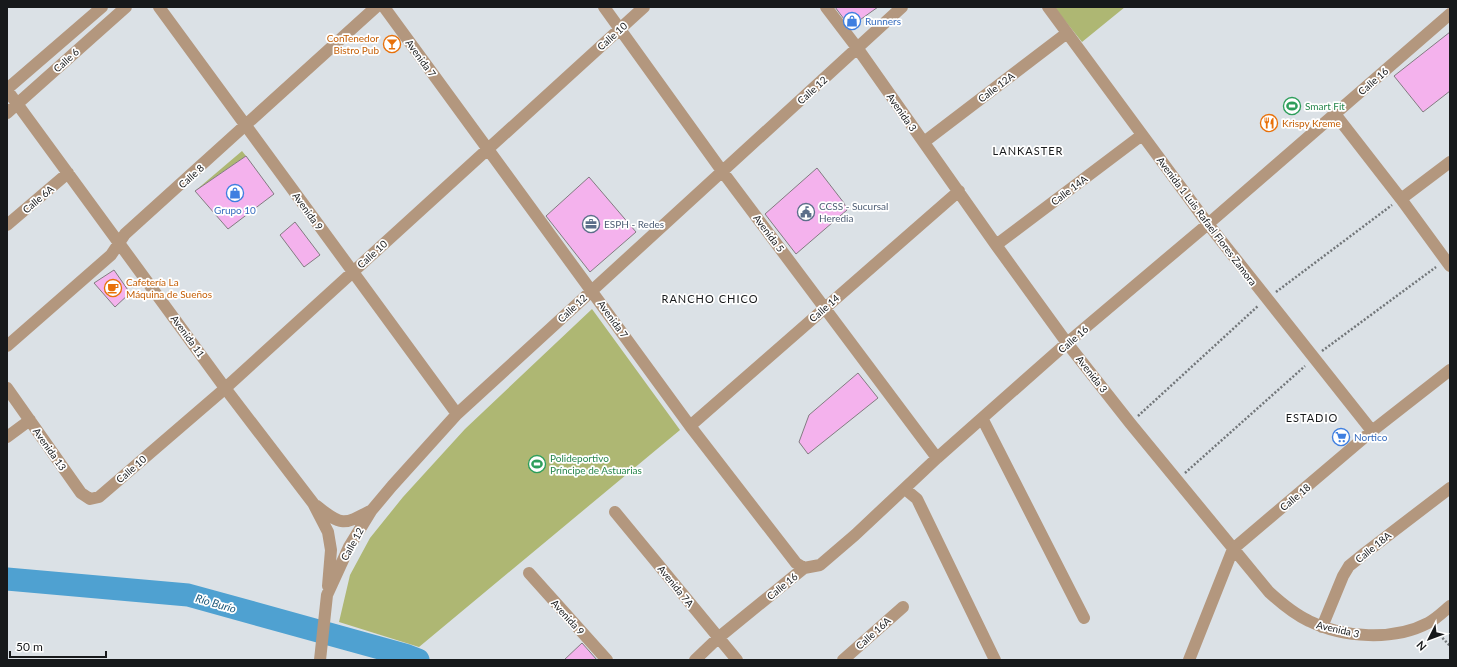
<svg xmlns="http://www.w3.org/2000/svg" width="1457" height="667" viewBox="0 0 1457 667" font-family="Lato,sans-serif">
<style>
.green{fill:#aeb773}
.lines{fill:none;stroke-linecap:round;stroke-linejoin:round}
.river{stroke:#4fa1d1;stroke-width:23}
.building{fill:#f4b2ed;stroke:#827c81}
.path{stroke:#727679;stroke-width:2.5;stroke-dasharray:2 2;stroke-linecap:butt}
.minor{stroke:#b3977e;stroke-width:12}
.labels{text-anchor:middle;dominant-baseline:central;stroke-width:3.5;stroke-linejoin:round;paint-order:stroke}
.shop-label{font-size:10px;fill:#366cbe;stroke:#fff;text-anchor:start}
.street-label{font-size:10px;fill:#17191b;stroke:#fff}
.food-label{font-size:10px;fill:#c56008;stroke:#fff;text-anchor:start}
.leisure-label{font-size:10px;fill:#27864d;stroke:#fff;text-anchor:start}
.service-label{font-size:10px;fill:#4e5e75;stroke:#fff;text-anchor:start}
.neighbourhood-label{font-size:11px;letter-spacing:1px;fill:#17191b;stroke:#fff}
.water-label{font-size:11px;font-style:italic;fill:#1a5779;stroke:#fff}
</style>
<rect width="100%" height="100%" fill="#dbe1e6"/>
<path class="green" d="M1054 7H1125L1082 42Z
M242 151 246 156 195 191Z
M592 309 680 430 419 647 339 622 350 575 370 538 403 497 465 429Z"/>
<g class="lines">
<path class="river" d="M7 579 188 595 405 655 418 660"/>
</g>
<path class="building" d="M835 7H878L850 27Z
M1450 32V91L1423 112 1394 76Z
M246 156 274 194 228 229 195 191Z
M817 168 844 203 847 210 796 254 765 214Z
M589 177 636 232 590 272 546 216Z
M295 222 320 255 304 267 280 235Z
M114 270 130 293 115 307 94 283Z
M858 373 878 398 808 454 799 442 809 415Z
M582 643 597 660H564Z"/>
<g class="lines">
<path class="path" d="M1276 292 1392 205
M1322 351 1436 267
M1138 416 1258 306
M1185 473 1305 366
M1437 632 1450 646"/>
<path class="minor" d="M159 7 457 414
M384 7 690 426 796 563 804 568
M604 7 722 171 937 458
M826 7 858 49 996 245 1067 343 1130 423 1269 592C1281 603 1294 614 1309 621 1343 638 1394 641 1428 623 1436 619 1443 612 1450 606
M1048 7 1208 224 1372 431
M7 89 102 7
M7 90 225 388 313 503 328 532 331 550 328 586
M7 113 126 7
M1335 114 1401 199 1450 266
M924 142 1067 33
M1401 199 1450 162
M7 225 68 173
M996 245 1142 135
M7 346 111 255 125 234 376 7
M7 388 81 493 90 499 99 497 221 392 644 7
M982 418 1084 618
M690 426 959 191
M7 437 30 420
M905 489 917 499 995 660
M317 506C341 526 344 525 370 511
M615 512 737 660
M529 573 607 660
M1322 627 1343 576 1349 566 1365 553 1450 488
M320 660 327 595 349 547 371 511 392 486 457 414 902 7
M695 660 718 638 804 568 820 565 855 535 937 458 1067 343 1208 224 1450 14
M843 660 903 607
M1189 660 1233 549 1372 431 1450 370"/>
</g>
<defs>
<g id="shop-ring" transform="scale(0.9)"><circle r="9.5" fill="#fff" stroke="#3f7fe0" stroke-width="1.5"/><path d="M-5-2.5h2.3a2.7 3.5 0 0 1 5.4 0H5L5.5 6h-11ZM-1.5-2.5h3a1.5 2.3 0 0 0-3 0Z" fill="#3f7fe0"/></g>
<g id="bar-ring" transform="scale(0.9)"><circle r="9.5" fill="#fff" stroke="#e8710a" stroke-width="1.5"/><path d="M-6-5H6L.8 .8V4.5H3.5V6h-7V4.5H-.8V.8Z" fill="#e8710a"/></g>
<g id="stadium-ring" transform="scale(0.9)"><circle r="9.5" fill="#fff" stroke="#2e9e5b" stroke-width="1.5"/><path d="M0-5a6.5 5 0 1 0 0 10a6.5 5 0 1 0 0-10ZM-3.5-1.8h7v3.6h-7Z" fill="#2e9e5b"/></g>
<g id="restaurant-ring" transform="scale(0.9)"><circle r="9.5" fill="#fff" stroke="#e8710a" stroke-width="1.5"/><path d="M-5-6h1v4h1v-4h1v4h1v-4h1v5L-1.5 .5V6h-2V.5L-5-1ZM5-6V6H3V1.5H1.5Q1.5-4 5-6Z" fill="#e8710a"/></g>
<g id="civic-ring" transform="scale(0.9)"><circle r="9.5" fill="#fff" stroke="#5c6f8a" stroke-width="1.5"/><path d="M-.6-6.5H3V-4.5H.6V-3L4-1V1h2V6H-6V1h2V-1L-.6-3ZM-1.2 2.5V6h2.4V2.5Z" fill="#5c6f8a"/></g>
<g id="office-ring" transform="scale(0.9)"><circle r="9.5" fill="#fff" stroke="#5c6f8a" stroke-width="1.5"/><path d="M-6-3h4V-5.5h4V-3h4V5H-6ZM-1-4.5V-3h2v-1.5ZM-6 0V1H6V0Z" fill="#5c6f8a"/></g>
<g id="cafe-ring" transform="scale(0.9)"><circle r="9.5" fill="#fff" stroke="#e8710a" stroke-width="1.5"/><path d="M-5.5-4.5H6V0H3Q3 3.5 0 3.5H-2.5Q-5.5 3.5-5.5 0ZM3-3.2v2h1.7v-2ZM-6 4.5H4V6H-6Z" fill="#e8710a"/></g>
<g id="supermarket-ring" transform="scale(0.9)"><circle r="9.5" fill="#fff" stroke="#3f7fe0" stroke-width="1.5"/><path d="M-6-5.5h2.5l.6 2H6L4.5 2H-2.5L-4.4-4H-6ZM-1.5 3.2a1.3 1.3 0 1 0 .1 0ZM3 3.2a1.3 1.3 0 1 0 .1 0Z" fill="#3f7fe0"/></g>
</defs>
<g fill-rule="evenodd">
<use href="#shop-ring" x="852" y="21"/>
<use href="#bar-ring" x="392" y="44"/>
<use href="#stadium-ring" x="1292" y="106"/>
<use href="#restaurant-ring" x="1269" y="123"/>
<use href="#shop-ring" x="235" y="193"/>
<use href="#civic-ring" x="806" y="212"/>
<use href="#office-ring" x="591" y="224"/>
<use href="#cafe-ring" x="113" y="288"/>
<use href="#supermarket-ring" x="1341" y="437"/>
<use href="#stadium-ring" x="537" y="464"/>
</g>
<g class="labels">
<g class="shop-label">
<text x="865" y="21">Runners</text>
<text x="235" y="210" text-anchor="middle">Grupo 10</text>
<text x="1354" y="437">Nortico</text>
</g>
<g class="street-label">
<text transform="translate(612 36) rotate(-42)">Calle 10</text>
<text transform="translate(421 58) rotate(54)">Avenida 7</text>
<text transform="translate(66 60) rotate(-42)">Calle 6</text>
<text transform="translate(1373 81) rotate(-41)">Calle 16</text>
<text transform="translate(996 87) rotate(-37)">Calle 12A</text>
<text transform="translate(812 90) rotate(-42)">Calle 12</text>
<text transform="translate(902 112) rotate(55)">Avenida 3</text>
<text transform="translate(191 176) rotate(-42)">Calle 8</text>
<text transform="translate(1069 190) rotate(-37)">Calle 14A</text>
<text transform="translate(38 199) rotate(-40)">Calle 6A</text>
<text transform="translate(308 211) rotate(54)">Avenida 9</text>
<text transform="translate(1207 221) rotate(53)">Avenida 1 Luis Rafael Flores Zamora</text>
<text transform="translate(769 233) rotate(53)">Avenida 5</text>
<text transform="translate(372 254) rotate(-42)">Calle 10</text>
<text transform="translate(572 308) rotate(-43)">Calle 12</text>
<text transform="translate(824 308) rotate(-41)">Calle 14</text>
<text transform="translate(613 319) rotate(54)">Avenida 7</text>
<text transform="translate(188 336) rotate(54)">Avenida 11</text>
<text transform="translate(1073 339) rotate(-41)">Calle 16</text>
<text transform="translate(1092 374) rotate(52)">Avenida 3</text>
<text transform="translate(50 449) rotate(55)">Avenida 13</text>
<text transform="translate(131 469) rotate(-41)">Calle 10</text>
<text transform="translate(1295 497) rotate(-40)">Calle 18</text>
<text transform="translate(352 544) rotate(-61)">Calle 12</text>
<text transform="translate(1373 547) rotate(-39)">Calle 18A</text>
<text transform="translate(676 586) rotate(51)">Avenida 7A</text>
<text transform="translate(782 586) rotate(-39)">Calle 16</text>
<text transform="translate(568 617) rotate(48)">Avenida 9</text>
<text transform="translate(1338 629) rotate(13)">Avenida 3</text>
<text transform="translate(873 633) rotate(-42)">Calle 16A</text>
</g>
<g class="food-label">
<text x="379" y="38" text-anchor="end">ConTenedor<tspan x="379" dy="12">Bistro Pub</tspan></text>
<text x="1282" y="123">Krispy Kreme</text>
<text x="126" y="282">Cafetería La<tspan x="126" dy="12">Máquina de Sueños</tspan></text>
</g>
<g class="leisure-label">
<text x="1305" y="106">Smart Fit</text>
<text x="550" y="458">Polideportivo<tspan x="550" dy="12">Príncipe de Astuarias</tspan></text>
</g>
<g class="service-label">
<text x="819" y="206">CCSS - Sucursal<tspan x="819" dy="12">Heredia</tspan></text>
<text x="604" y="224">ESPH - Redes</text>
</g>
<g class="neighbourhood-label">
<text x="1028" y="150">LANKASTER</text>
<text x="710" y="298">RANCHO CHICO</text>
<text x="1312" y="417">ESTADIO</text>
</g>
<g class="water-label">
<text transform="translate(216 603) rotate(16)">Río Burío</text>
</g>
</g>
<rect width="1457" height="667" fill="none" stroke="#17191b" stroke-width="16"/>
<g transform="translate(1429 639) rotate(228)" stroke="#ffffff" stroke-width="3" paint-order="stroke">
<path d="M0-3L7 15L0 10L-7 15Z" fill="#17191b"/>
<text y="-6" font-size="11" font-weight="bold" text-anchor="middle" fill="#17191b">N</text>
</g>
<path d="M10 651v6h96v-6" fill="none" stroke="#17191b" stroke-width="2"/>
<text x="16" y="651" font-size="12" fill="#17191b" stroke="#ffffff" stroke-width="3" paint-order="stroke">50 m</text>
</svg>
